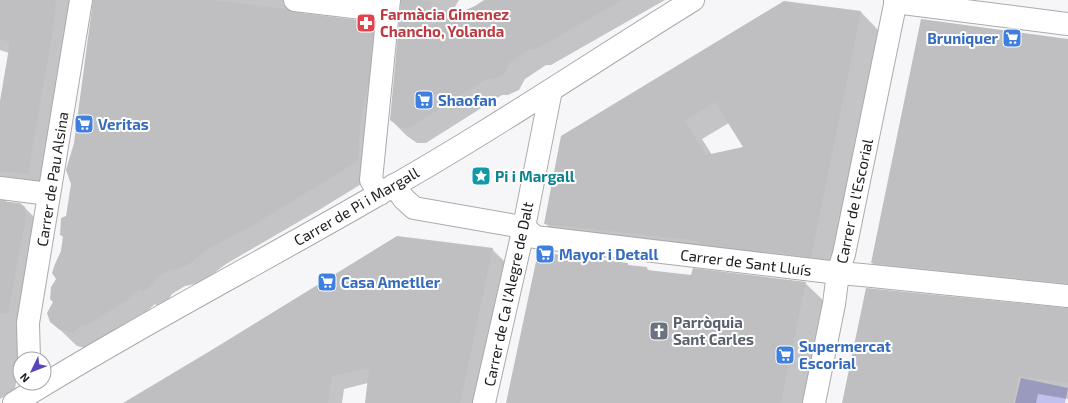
<svg xmlns="http://www.w3.org/2000/svg" width="1068" height="403" viewBox="0 0 1068 403" font-family="'Exo 2',sans-serif">
<style>
.green{fill:#c0c1ed}
.shadow{fill:#0003;fill-rule:evenodd}
.building{fill:#bfbfc2;fill-rule:evenodd}
.lines{fill:none;stroke-linecap:round;stroke-linejoin:round}
.minor-casing{stroke:#ababad;stroke-width:24}
.tertiary-casing{stroke:#ababad;stroke-width:24}
.minor{stroke:#fff;stroke-width:22}
.tertiary{stroke:#fff;stroke-width:22}
.labels{text-anchor:middle;dominant-baseline:central;stroke-width:4;stroke-linejoin:round;paint-order:stroke}
.health-label{font-size:15px;font-weight:bold;fill:#be3a42;stroke:#fff;text-anchor:start}
.shop-label{font-size:15px;font-weight:bold;fill:#366cbe;stroke:#fff;text-anchor:start}
.culture-label{font-size:15px;font-weight:bold;fill:#0d838f;stroke:#fff;text-anchor:start}
.street-label{font-size:15px;fill:#1c1c1e;stroke:#fff}
.worship-label{font-size:15px;font-weight:bold;fill:#5b616d;stroke:#fff;text-anchor:start}
</style>
<rect width="100%" height="100%" fill="#f6f6f9"/>
<path class="green" d="M1021 378 1068 388 1065 403H1015Z"/>
<path class="shadow" d="M0 0H73L45 191 0 185V110L9 53 0 50Z
M94 0H459L448 19 476 7 485 0H665L551 65H546L525 79 519 90 508 95H502L426 143H417L407 136 391 120 402 4 395 8 300 9 298 14 374 23 390 39 371 178 319 210 226 264 205 280 195 284 185 286 172 294 166 303 158 307 155 304 143 315 89 349 77 346 51 321 64 238 61 235 67 216 72 184 75 143Z
M784 2 861 12 879 31 829 275 563 242 545 223ZM729 123 745 148 712 155 702 139Z
M1068 40V300L891 282 872 263Z
M0 194 6 200V202L24 207 42 225 15 389 0 399Z
M492 249 505 262 476 403H366L368 383 344 389 342 403H125Z
M627 264 629 266 647 268 650 272 692 276 805 283 825 302 804 403H507Z
M1068 309V399L1038 394 1036 403H843Z"/>
<path class="building" d="M0 0H56L53 29 28 174 0 171V101L10 42 0 39Z
M93 0H211L287 9 294 12 374 22 369 78 360 127 358 159 355 163 253 225 210 248 189 264 179 268 169 270 157 278 150 287 142 292 139 289 127 300 87 325 83 324 73 333 60 330 50 322 47 313 53 302 50 299 51 287 56 279 52 273 55 264 61 251 63 236 60 235 61 218 66 216 71 184 66 170 74 143Z
M401 0H419L433 2 419 30 475 6 484 0H622L535 50 530 49 509 63 504 75 492 79H486L409 128H401L390 120Z
M784 1 861 11 811 257 700 244 701 242 682 239 544 224 561 136ZM715 102 743 147 706 155 685 121Z
M921 19 1068 39V283L871 263Z
M0 201 20 203 25 207 26 216 8 314 0 313Z
M397 236 493 248 460 403H365L369 368 332 376 328 403H123L210 351Z
M538 252 628 263V265L647 267V270L691 275 693 268 806 282 781 403H506Z
M866 288 1068 308V383L1019 376 1013 403H842Z"/>
<g class="lines">
<g class="minor-casing">
<path id="minor" d="M295 0 387 11
M895 2 1068 24
M394 185 404 199 414 208 511 225
M0 188 49 194
M380 194 371 180 389 0
M524 227 535 237 838 273 862 275 1068 296
M29 359 28 323 81 0
M14 403C133 329 258 264 379 194 486 134 588 65 693 0
M484 403 524 227 551 90"/>
</g>
<g class="tertiary-casing">
<path id="tertiary" d="M814 403 834 304 838 273 844 254 896 0"/>
</g>
<use href="#minor" class="minor"/>
<use href="#tertiary" class="tertiary"/>
</g>
<defs>
<g id="pharmacy-square" transform="scale(1)"><rect x="-9" y="-9" width="18" height="18" rx="4" fill="#e0444e" stroke="#fff"/><path d="M-2-6h4v4h4v4h-4v4h-4v-4h-4v-4h4Z" fill="#fff"/></g>
<g id="supermarket-square" transform="scale(1)"><rect x="-9" y="-9" width="18" height="18" rx="4" fill="#3f7fe0" stroke="#fff"/><path d="M-6-5.5h2.5l.6 2H6L4.5 2H-2.5L-4.4-4H-6ZM-1.5 3.2a1.3 1.3 0 1 0 .1 0ZM3 3.2a1.3 1.3 0 1 0 .1 0Z" fill="#fff"/></g>
<g id="sight-square" transform="scale(1)"><rect x="-9" y="-9" width="18" height="18" rx="4" fill="#0f9aa8" stroke="#fff"/><path d="M0-6L1.8-2.2L6-1.7L2.9 1.2L3.7 5.4L0 3.3L-3.7 5.4L-2.9 1.2L-6-1.7L-1.8-2.2Z" fill="#fff"/></g>
<g id="church-square" transform="scale(1)"><rect x="-9" y="-9" width="18" height="18" rx="4" fill="#6b7280" stroke="#fff"/><path d="M-1.2-6h2.4v3.5h3.3v2.4h-3.3V6h-2.4V-.1h-3.3v-2.4h3.3Z" fill="#fff"/></g>
</defs>
<g fill-rule="evenodd">
<use href="#pharmacy-square" x="366" y="23"/>
<use href="#supermarket-square" x="1012" y="38"/>
<use href="#supermarket-square" x="424" y="100"/>
<use href="#supermarket-square" x="84" y="124"/>
<use href="#sight-square" x="481" y="176"/>
<use href="#supermarket-square" x="545" y="254"/>
<use href="#supermarket-square" x="327" y="282"/>
<use href="#church-square" x="659" y="331"/>
<use href="#supermarket-square" x="785" y="355"/>
</g>
<g class="labels">
<g class="health-label">
<text x="380" y="14">Farmàcia Gimenez<tspan x="380" dy="17">Chancho, Yolanda</tspan></text>
</g>
<g class="shop-label">
<text x="998" y="38" text-anchor="end">Bruniquer</text>
<text x="438" y="100">Shaofan</text>
<text x="98" y="124">Veritas</text>
<text x="559" y="254">Mayor i Detall</text>
<text x="341" y="282">Casa Ametller</text>
<text x="799" y="346">Supermercat<tspan x="799" dy="17">Escorial</tspan></text>
</g>
<g class="culture-label">
<text x="495" y="176">Pi i Margall</text>
</g>
<g class="street-label">
<text transform="translate(52 179) rotate(-81)">Carrer de Pau Alsina</text>
<text transform="translate(854 201) rotate(-78)">Carrer de l'Escorial</text>
<text transform="translate(356 206) rotate(-30)">Carrer de Pi i Margall</text>
<text transform="translate(746 262) rotate(7)">Carrer de Sant Lluís</text>
<text transform="translate(508 294) rotate(-78)">Carrer de Ca l'Alegre de Dalt</text>
</g>
<g class="worship-label">
<text x="673" y="322">Parròquia<tspan x="673" dy="17">Sant Carles</tspan></text>
</g>
</g>
<g transform="translate(32 371) rotate(227)"><circle r="19" fill="#ffffff" stroke="#a4a4a5"/>
<path d="M0-3L7 15L0 10L-7 15Z" fill="#5b44bc"/>
<text y="-6" font-size="11" font-weight="bold" text-anchor="middle" fill="#1c1c1e">N</text>
</g>
</svg>
